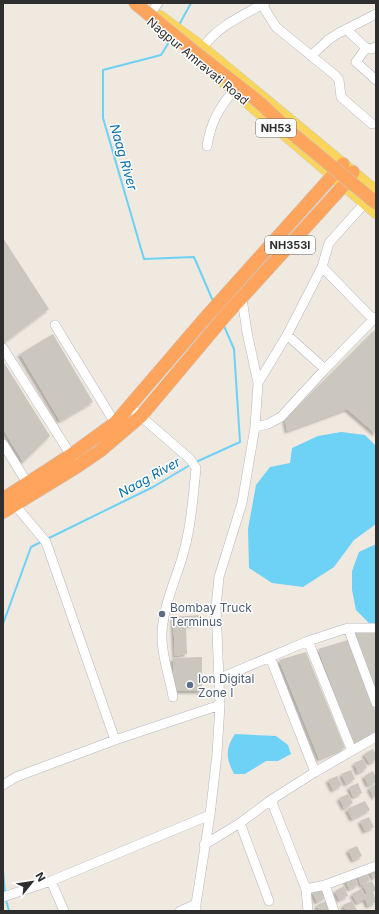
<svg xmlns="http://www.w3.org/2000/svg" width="379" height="914" viewBox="0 0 379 914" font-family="Inter,sans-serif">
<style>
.water{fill:#6ed1f6}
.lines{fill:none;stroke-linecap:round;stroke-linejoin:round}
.stream{stroke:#6ed1f6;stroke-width:2}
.building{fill:#cbc7be;filter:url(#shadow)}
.minor-casing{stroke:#b4b6c2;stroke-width:10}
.major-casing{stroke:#c9c9c9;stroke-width:12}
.highway-casing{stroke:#c9c9c9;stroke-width:14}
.minor{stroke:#fff;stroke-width:9}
.major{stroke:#f9d65b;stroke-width:11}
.highway{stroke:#ffa45c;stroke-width:13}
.highway-bridge-casing{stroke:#c9c9c9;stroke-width:14;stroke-linecap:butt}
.highway-bridge{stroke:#ffa45c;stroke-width:13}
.service-dot{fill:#5c6f8a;stroke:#fff;stroke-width:1.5}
.labels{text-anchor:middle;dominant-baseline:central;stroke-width:3;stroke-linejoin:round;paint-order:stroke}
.shield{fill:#fff;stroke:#6d6d6d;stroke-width:1}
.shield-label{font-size:11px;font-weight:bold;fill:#2e2e2e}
.street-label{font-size:12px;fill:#2e2e2e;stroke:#fff}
.service-label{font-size:12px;fill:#4e5e75;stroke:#fff;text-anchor:start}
.water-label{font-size:13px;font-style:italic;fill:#0570aa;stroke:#fff}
</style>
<defs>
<filter id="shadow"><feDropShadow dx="-2.5" dy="2.5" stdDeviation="1" flood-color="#0004"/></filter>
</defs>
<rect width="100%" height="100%" fill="#f0e9e0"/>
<path class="water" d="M341 432 365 435 376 446V524L354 540 334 567 303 587 272 583 249 568 248 529 256 485 270 467 290 463 292 448 318 436Z
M376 544V625L370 624 356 610 352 590V571L359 552Z
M235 734 276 736 288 745 291 754 278 761H266L245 774H234C226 758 225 749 235 734Z"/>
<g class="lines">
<path class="stream" d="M179 25 191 3
M171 39 161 55 103 70V118L144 259 194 257 213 301
M196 462 240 442 234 349 224 326
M47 539 153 487 190 465
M3 624 31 547 43 541
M3 871 5 893
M6 900 9 911"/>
</g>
<path class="building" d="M3 238 49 309 5 342 3 339Z
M376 329V434L347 409 287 431 285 419Z
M53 334 93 402 60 421 20 354Z
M3 361 50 436 23 462 3 429Z
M200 615V624L186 626 187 654 175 656 173 617Z
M355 633H376V692Z
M348 640 376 713V732L354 744 318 649Z
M306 652 345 748 319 759 279 660Z
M202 657V691H174L173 658Z
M373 749 376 755V760L369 763 364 754Z
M363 759 367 768 358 773 354 763Z
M351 770 355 779 346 784 341 774Z
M373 771 376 778V782L368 785 364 776Z
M337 776 342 785 333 790 328 780Z
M358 783 362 793 353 797 349 787Z
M376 784V796L374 797 369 788Z
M348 794 353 803 344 808 339 798Z
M365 801 370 810 352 819 347 809Z
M369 817 374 827 365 831 360 821Z
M357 846 362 856 353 860 348 850Z
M376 865V877L373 878 368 868Z
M366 871 370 881 361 885 357 875Z
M354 875 358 885 349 889 345 879Z
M372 881 376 890 373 892 376 902 368 906 365 899 357 903 352 894 361 889 364 895 367 894 363 885Z
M344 886 348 896 339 900 335 891Z
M321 888 326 897 317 902 312 892Z
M326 901 331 911H319L317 905Z
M352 901 357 910 346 911 343 905Z"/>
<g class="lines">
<g class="minor-casing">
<path id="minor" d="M261 3 276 27 336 76 339 80 341 97 372 124
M153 10 158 3
M346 29 366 48 371 49 376 47
M366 48 356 62 376 80
M200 52C214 28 241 16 265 3
M311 56 328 40 337 34 376 14
M207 146C211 122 218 110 233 91
M322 267 374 320
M55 325 115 423
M287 335 325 369
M3 348 74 460
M258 383 287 335 322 267 329 243 364 204
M130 407 190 459 196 468C193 498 191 529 182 558 174 584 163 607 162 634 161 656 170 677 173 697
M255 427 268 424 281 417 325 369 376 317
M3 444 28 484
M15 505 46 542 115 740 220 705
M348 628 376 703
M308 641 352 751
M270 657 315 772
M218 679 308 641 348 628H376
M3 785 16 777 115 740
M271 800 306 889 308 911
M240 823 269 901
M204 845 240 823 271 800 315 772 376 737
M325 885 334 911
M306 889 325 885 376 866
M3 897 51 881
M64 911 51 881 210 815
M180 911 196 904
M196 911V904L210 815 217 754 220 705 216 607 219 577 242 503 255 427 258 383 247 332 242 299"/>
</g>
<g class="major-casing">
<path id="major" d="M160 16 202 47 376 191
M215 75 376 213"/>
</g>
<g class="highway-casing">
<path id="highway" d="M3 499 71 455 115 423 206 317 343 164
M3 512 78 466 100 451 141 416 225 316 344 185 353 172"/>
</g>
<use href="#minor" class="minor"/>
<use href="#major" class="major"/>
<use href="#highway" class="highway"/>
<g class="highway-bridge-casing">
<path id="highway-bridge" d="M135 3 191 49 260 103 294 135 376 203"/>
</g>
<use href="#highway-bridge" class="highway-bridge"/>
</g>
<g class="service-dot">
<circle cx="162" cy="614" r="4"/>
<circle cx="190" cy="685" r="4"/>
</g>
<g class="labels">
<g class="shield">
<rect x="256" y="119" width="40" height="18" rx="3"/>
<rect x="265" y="236" width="50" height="18" rx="3"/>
</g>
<g class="shield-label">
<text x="276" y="128">NH53</text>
<text x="290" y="245">NH353I</text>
</g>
<g class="street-label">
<text transform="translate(198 61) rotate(40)">Nagpur Amravati Road</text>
</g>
<g class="service-label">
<text x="170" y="607">Bombay Truck<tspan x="170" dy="14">Terminus</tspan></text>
<text x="198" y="678">Ion Digital<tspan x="198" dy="14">Zone I</tspan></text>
</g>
<g class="water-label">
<text transform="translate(124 157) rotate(74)">Naag River</text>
<text transform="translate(149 477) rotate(-29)">Naag River</text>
</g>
</g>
<rect width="379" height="914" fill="none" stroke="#2e2e2e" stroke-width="8"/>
<g transform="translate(32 882) rotate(60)" stroke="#ffffff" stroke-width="3" paint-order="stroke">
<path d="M0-3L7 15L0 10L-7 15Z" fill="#2e2e2e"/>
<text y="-6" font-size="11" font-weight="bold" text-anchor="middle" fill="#2e2e2e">N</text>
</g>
</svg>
